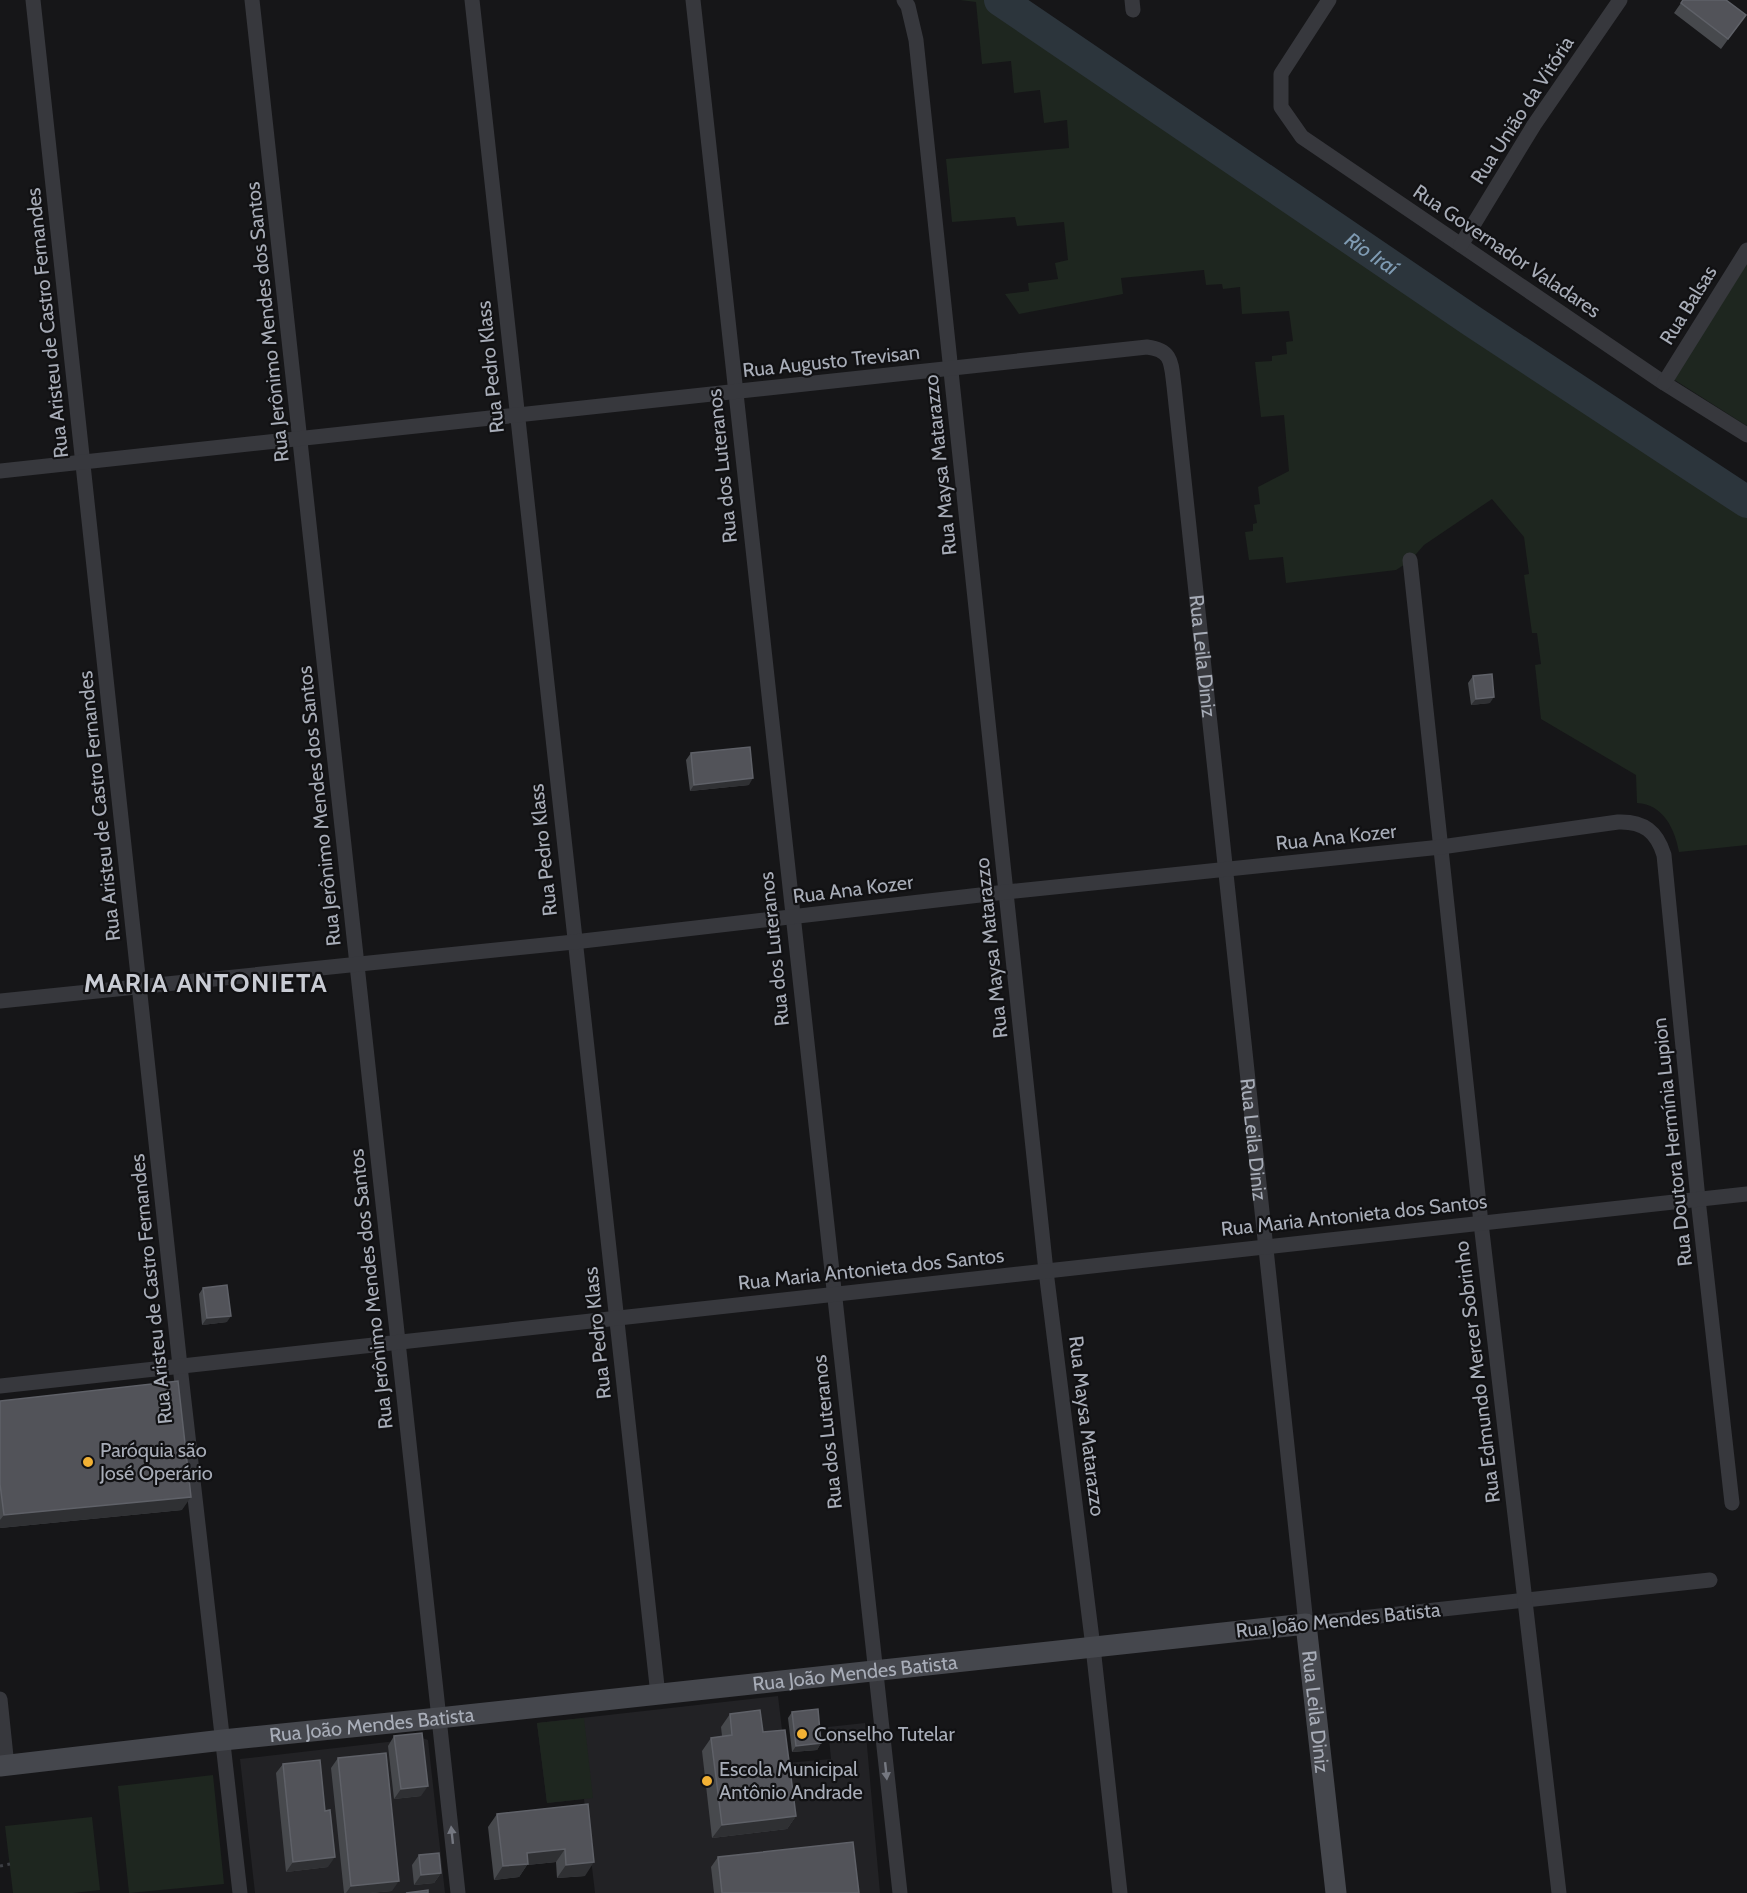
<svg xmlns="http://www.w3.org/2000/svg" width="1747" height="1893" viewBox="0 0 1747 1893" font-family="Cabin,sans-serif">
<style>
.built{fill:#222225}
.green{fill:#1e261f}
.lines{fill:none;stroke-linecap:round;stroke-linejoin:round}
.river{stroke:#2c353c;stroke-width:32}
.path{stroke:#3d3f44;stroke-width:3;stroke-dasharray:3 4.5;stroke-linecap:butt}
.street{stroke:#37383d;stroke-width:15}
.secondary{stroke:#45474d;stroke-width:21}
.wall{fill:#47494d}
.shaded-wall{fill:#2f3033}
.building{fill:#525359;stroke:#5f6168;stroke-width:1.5}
.oneway{fill:#757881}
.poi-dot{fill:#f2b134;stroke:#111113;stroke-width:2}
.labels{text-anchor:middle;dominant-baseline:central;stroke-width:4.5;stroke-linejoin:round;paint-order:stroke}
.street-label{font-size:20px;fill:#a8adb8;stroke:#111113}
.poi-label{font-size:20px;fill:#a8adb8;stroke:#111113;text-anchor:start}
.water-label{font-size:21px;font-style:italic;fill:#7f9bb3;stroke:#111113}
.district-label{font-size:26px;font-weight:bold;letter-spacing:1.5px;fill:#c9ccd4;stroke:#111113}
</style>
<rect width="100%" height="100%" fill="#161618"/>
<path class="built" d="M778 1696 786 1763 831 1759 828 1727 865 1723 880 1893H595L584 1799 547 1803 537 1723Z
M422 1738 428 1740 445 1893H255L240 1759Z"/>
<path class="green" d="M960 0H993L1161 120 1747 514V845L1679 852C1675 829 1663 804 1637 803L1636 775 1541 719 1535 665 1541 664 1537 633H1532L1524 575 1529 574 1524 537 1492 499 1424 545 1410 561 1396 570 1286 583 1283 557 1249 560 1245 532 1253 531V524L1257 523 1254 505 1260 504 1258 487 1289 471 1284 415 1261 417 1255 362 1272 361V356L1287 354 1286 342 1293 341 1289 311 1242 314 1240 287 1223 289 1222 284 1206 285 1204 270 1121 278 1123 294 1019 314 1005 294 1029 291 1028 283 1058 279 1055 263 1068 260 1064 222 1017 226 1015 217 952 222 946 159 1069 148 1067 120 1044 123 1040 90 1014 93 1011 61 982 64 976 2Z
M1747 260V426L1670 377Z
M584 1718 593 1798 547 1803 537 1723Z
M213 1775 224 1884 129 1893 118 1786Z
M92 1817 100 1890 73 1893H13L5 1826Z"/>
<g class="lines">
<path class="river" id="s1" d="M1000 0 1472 321 1747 502"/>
<path class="path" d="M0 1866 10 1864"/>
<g class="street">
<path d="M33 0 180 1366 240 1893"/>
<path d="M252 0C323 631 387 1262 458 1893"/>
<path d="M472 0 658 1695"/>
<path d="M693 0 900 1893"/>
<path d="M904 0 908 6 916 40 1046 1271 1093 1647 1120 1893"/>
<path d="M1132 0 1133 10"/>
<path d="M1329 0 1281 74V107L1302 137 1664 383 1747 435"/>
<path d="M1461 245 1534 125 1620 0"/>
<path d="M1664 383 1747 250"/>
<path id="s2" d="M0 471 1147 347C1173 350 1171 364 1174 386 1219 799 1260 1212 1306 1624L1710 1580"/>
<path d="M1410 560 1481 1223 1559 1893"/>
<path d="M0 1001 574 942 1006 892 1441 847 1618 822C1644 821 1657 832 1664 855L1698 1199 1732 1503"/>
<path d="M0 1386 1747 1194"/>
<path d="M0 1699 7 1766"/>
</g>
<path class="secondary" id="s3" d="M0 1766 223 1740 439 1718 1306 1624 1336 1893"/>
</g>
<path class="wall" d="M1683 0 1746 15 1721 49 1674 13Z
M1473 676 1490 703 1471 705 1468 683Z
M691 753 749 785 690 791 686 760Z
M203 1288 227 1322 202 1325 199 1294Z
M0 1401 182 1510 0 1528Z
M792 1712 821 1743 817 1750 792 1752 788 1718Z
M730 1714 763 1732 796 1816 787 1829 712 1838 702 1751 711 1738 722 1736 721 1727Z
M394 1736 421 1796 394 1799 388 1746Z
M338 1758 392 1891 370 1893H344L331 1768Z
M283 1764 328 1867 286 1872 276 1773Z
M588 1804 585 1876 557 1878 556 1862 527 1865 519 1877 494 1880 488 1827 497 1814Z
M419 1855 441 1873 434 1883 414 1885 412 1865Z
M718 1857 859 1893H714L711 1867Z"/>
<path class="shaded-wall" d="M1494 697 1490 703 1471 705 1476 699Z
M753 778 749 785 690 791 694 785Z
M231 1316 227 1322 202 1325 207 1318Z
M191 1497 182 1510 0 1528V1520L4 1515Z
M821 1743 817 1750 792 1752 796 1746Z
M428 1786 421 1796 394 1799 401 1789Z
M796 1816 787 1829 712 1838 722 1825Z
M565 1849 556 1862 527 1865 519 1877 494 1880 503 1866 527 1853Z
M335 1857 328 1867 286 1872 293 1862Z
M594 1862 585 1876 557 1878 566 1865Z
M441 1873 434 1883 414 1885 421 1875Z
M399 1881 392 1891 370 1893H346L351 1886Z"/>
<path class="building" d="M1683 0H1726L1746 15 1728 39 1681 3Z
M1492 674 1494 697 1476 699 1473 676Z
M750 747 753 778 694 785 691 753Z
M227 1285 231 1316 207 1318 203 1288Z
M178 1381 191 1497 4 1515 0 1484V1401Z
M818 1709 821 1743 796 1746 792 1712Z
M760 1710 763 1732 785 1730 796 1816 722 1825 711 1738 732 1735 730 1714Z
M422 1733 428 1786 401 1789 394 1736Z
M386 1753 399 1881 351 1886 338 1758Z
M320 1760 325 1811 330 1810 335 1857 293 1862 283 1764Z
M588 1804 594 1862 566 1865 565 1849 527 1853 528 1864 503 1866 497 1814Z
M853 1842 859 1893H722L718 1857Z
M439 1853 441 1873 421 1875 419 1855Z
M428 1890V1893H406Z"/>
<defs><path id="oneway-solid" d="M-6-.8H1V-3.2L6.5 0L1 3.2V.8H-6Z" transform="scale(1.5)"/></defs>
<g class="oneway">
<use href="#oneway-solid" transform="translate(886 1771) rotate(84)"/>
<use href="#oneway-solid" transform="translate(452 1835) rotate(-96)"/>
</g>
<g class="poi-dot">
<circle cx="88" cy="1462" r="6"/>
<circle cx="802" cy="1734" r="6"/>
<circle cx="707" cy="1781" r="6"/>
</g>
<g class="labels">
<g class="street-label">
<text transform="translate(1522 110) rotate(-57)">Rua União da Vitória</text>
<text transform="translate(1507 251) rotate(34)">Rua Governador Valadares</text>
<text transform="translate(1688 305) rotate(-58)">Rua Balsas</text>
<text transform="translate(267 322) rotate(-96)">Rua Jerônimo Mendes dos Santos</text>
<text transform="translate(47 323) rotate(-96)">Rua Aristeu de Castro Fernandes</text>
<text transform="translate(831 361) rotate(-6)">Rua Augusto Trevisan</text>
<text transform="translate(490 367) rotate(-96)">Rua Pedro Klass</text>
<text transform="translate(940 465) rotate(-96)">Rua Maysa Matarazzo</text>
<text transform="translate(722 466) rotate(-96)">Rua dos Luteranos</text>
<text stroke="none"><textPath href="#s2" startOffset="1479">Rua Leila Diniz</textPath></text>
<text transform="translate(99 806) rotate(-96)">Rua Aristeu de Castro Fernandes</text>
<text transform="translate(319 806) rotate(-96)">Rua Jerônimo Mendes dos Santos</text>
<text transform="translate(1336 837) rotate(-6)">Rua Ana Kozer</text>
<text transform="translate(543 850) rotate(-96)">Rua Pedro Klass</text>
<text transform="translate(853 889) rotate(-7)">Rua Ana Kozer</text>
<text transform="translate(991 948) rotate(-96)">Rua Maysa Matarazzo</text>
<text transform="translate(774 949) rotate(-96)">Rua dos Luteranos</text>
<text stroke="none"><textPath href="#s2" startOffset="1965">Rua Leila Diniz</textPath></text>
<text transform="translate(1672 1142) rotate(-96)">Rua Doutora Hermínia Lupion</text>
<text transform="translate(1354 1215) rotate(-6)">Rua Maria Antonieta dos Santos</text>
<text transform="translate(871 1269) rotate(-6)">Rua Maria Antonieta dos Santos</text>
<text transform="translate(151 1289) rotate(-96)">Rua Aristeu de Castro Fernandes</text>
<text transform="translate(371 1289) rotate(-96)">Rua Jerônimo Mendes dos Santos</text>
<text transform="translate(597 1333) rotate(-96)">Rua Pedro Klass</text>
<text transform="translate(1477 1372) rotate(-97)">Rua Edmundo Mercer Sobrinho</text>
<text transform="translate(1087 1426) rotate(83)">Rua Maysa Matarazzo</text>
<text transform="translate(827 1432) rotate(-96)">Rua dos Luteranos</text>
<text transform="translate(1338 1620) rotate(-6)">Rua João Mendes Batista</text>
<text stroke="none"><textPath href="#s3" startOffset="860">Rua João Mendes Batista</textPath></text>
<text stroke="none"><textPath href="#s3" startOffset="1402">Rua Leila Diniz</textPath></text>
<text stroke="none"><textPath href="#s3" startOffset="374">Rua João Mendes Batista</textPath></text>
</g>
<g class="poi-label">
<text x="100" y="1450">Paróquia são<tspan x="100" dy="23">José Operário</tspan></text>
<text x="814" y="1734">Conselho Tutelar</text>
<text x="719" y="1769">Escola Municipal<tspan x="719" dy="23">Antônio Andrade</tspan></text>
</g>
<g class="water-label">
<text stroke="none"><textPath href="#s1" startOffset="450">Rio Iraí</textPath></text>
</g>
<g class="district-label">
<text x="206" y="983">MARIA ANTONIETA</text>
</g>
</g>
</svg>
